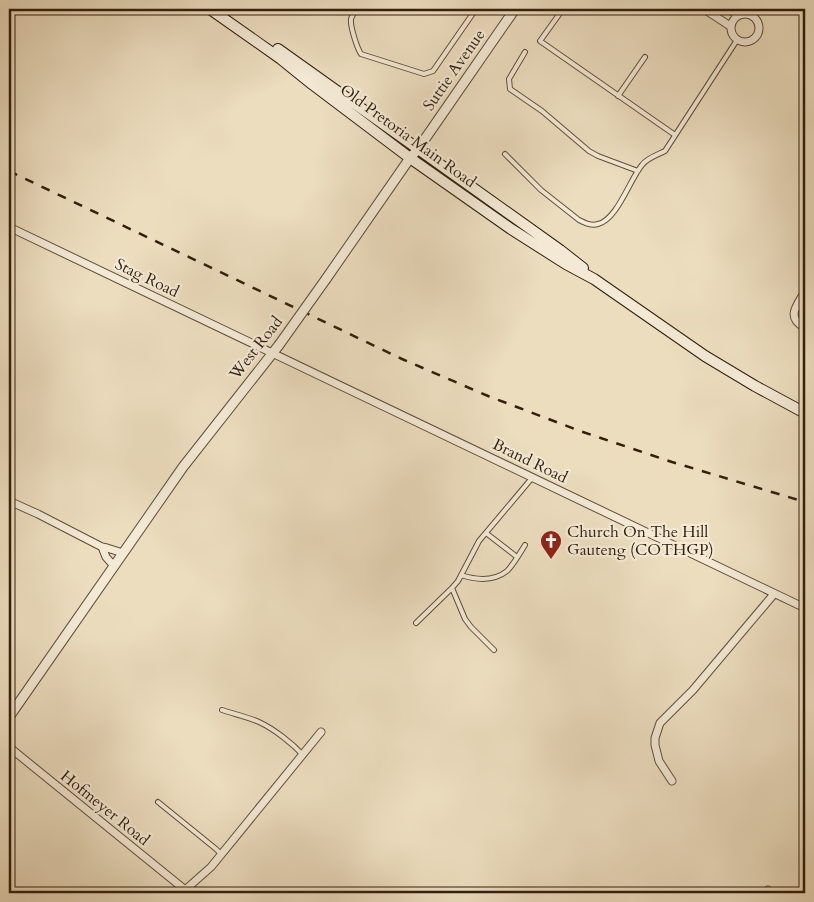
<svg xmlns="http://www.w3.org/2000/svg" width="814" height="902" viewBox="0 0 814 902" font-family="Cardo,serif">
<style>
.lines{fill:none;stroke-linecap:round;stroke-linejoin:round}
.service-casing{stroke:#604e3a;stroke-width:6}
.minor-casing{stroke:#604e3a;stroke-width:9}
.tertiary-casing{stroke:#604e3a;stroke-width:11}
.secondary-casing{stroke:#321f0d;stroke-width:12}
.service{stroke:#f3e9d5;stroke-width:4}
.minor{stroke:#f3e9d5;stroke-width:7}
.tertiary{stroke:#f3e9d5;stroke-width:9}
.secondary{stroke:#f3e9d5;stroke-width:10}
.rail{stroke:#321f0d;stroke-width:2.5;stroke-dasharray:9 9;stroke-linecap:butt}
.tertiary-bridge-casing{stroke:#604e3a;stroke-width:11;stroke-linecap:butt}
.tertiary-bridge{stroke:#f3e9d5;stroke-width:9}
.labels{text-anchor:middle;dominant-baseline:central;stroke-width:4.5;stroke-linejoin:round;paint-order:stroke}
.street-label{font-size:16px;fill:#321f0d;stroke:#f3e9d5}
.poi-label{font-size:16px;fill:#321f0d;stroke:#f3e9d5;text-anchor:start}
</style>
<rect width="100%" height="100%" fill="#ecddbf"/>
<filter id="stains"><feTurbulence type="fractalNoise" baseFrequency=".004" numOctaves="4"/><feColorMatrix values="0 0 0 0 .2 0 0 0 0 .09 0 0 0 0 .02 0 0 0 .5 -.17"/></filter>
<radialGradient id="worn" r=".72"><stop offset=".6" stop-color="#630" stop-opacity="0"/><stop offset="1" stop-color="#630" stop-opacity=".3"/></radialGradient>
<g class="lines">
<g class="service-casing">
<path id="service" d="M357 9C355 12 352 15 351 19 350 26 357 48 361 54L424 74 433 71 476 9
M563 9 540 41 675 135
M753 16 757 9
M525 52 509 79 510 89 542 111 589 151 598 156 638 171
M618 96 645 57
M505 154 541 190 579 220C585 223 591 226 598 224 617 220 630 179 642 165 647 158 657 155 665 151L737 40
M486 533 517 557
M461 575C476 580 493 582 507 571 514 564 520 553 525 545
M452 588 465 619 471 627 494 650
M416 623 452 588 458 581 479 541 532 478
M222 710C234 714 248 717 259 722 274 729 292 743 303 755
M158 802 216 849 222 855"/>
</g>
<g class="minor-casing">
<path id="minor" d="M704 9 730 26
M728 9 738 15
M731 28a14 14 0 1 1 28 0a14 14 0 1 1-28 0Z
M9 227 805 608
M805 291C797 306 785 317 805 328
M9 501 38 514 102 547 107 548 123 553
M102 547 106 557 114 566
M9 747 189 893
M672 781 659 761 655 745V738L660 723 693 690 774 594
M185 890 211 867 321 732
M768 890 772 893"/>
</g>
<g class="tertiary-casing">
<path id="tertiary" d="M326 279 410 158 418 149 515 9
M9 717 183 467 279 345"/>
</g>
<g class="secondary-casing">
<path id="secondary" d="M210 9 281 59 312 84 410 158 511 229 566 264 594 279 705 356 755 386 805 413
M278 49 560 250 583 268"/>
</g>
<use href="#service" class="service"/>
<use href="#minor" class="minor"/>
<use href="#tertiary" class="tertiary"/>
<use href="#secondary" class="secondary"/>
<path class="rail" d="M9 171 402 359 488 396 580 431 672 462 805 502"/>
<g class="tertiary-bridge-casing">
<path id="tertiary-bridge" d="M279 345 326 279"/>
</g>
<use href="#tertiary-bridge" class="tertiary-bridge"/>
</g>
<defs>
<g id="church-pin" transform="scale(1.125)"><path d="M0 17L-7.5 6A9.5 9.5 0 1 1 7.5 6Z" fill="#8f2418" stroke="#f3e9d5"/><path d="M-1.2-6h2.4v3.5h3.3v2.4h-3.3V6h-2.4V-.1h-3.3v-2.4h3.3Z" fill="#fff"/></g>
</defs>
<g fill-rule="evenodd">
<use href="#church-pin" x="551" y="541"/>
</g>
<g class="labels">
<g class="street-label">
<text transform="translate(454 70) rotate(-55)">Suttie Avenue</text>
<text transform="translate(408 136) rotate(36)">Old Pretoria Main Road</text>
<text transform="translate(147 278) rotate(26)">Stag Road</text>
<text transform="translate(256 348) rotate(-52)">West Road</text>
<text transform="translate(530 461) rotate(26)">Brand Road</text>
<text transform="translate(105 808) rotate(39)">Hofmeyer Road</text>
</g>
<g class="poi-label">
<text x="567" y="532">Church On The Hill<tspan x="567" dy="18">Gauteng (COTHGP)</tspan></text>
</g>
</g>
<rect width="814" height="902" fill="none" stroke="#ecddbf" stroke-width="30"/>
<rect x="10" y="10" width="794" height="882" fill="none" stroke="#321f0d" stroke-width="2.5"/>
<rect x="15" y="15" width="784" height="872" fill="none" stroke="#321f0d"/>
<rect width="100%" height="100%" filter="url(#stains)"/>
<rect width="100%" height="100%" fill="url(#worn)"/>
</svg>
